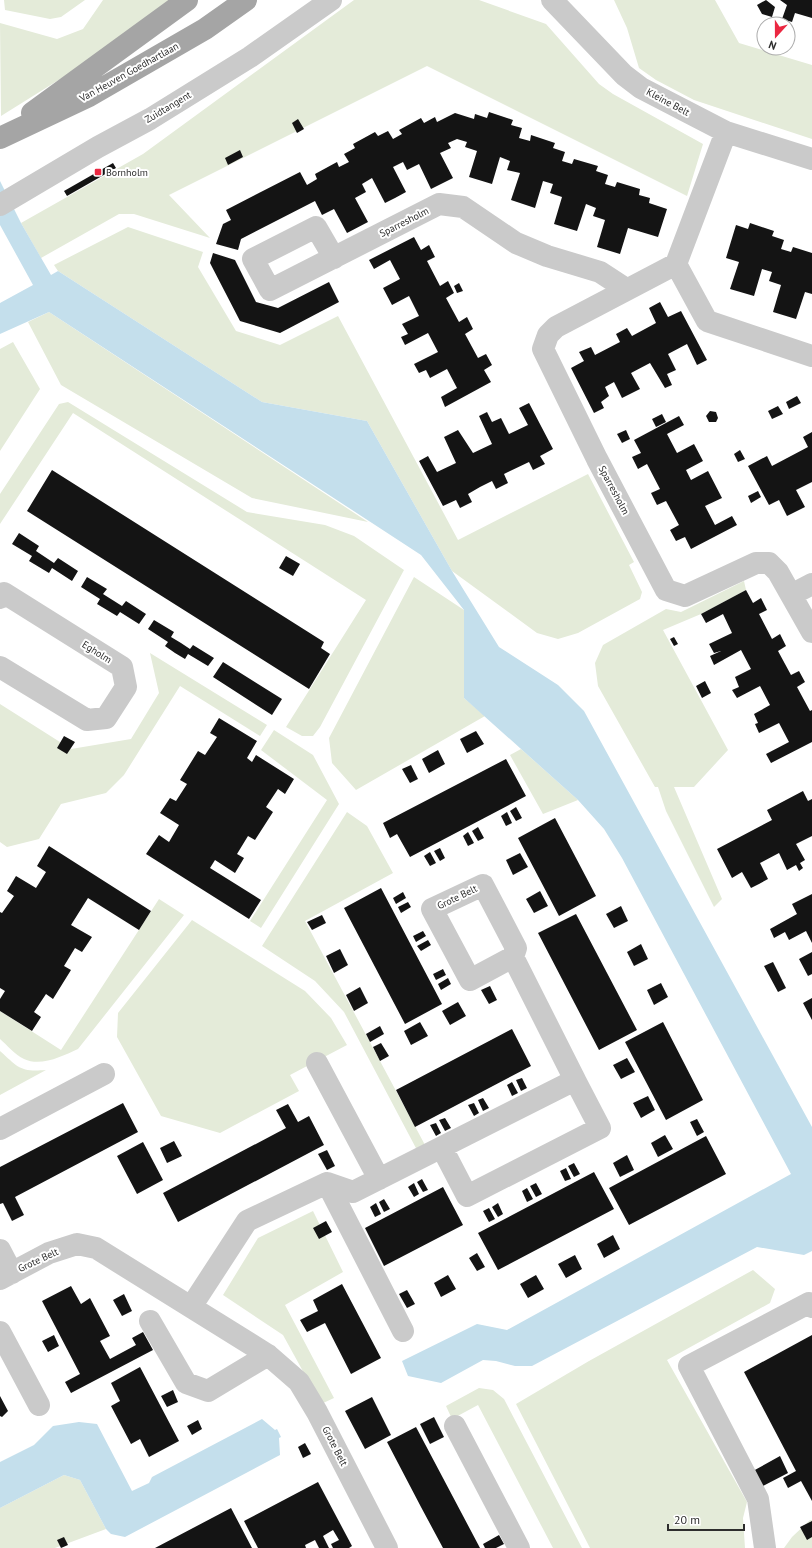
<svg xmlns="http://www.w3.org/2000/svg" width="812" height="1548" viewBox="0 0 812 1548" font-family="'PT Sans',sans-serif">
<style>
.green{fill:#e4ebd9}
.water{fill:#c4dfec}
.building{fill:#141414}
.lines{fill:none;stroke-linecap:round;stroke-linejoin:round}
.minor{stroke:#cacaca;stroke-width:22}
.major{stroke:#a5a5a5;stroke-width:22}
.poi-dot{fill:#eb2741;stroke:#fff;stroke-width:1.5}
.labels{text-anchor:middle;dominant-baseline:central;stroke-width:4;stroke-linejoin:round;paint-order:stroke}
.street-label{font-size:10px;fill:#2d2d2d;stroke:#fff}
.poi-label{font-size:10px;fill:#2d2d2d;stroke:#fff;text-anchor:start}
</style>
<rect width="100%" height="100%" fill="#fff"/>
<path class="green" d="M4 0H85L61 17 50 19 5 10Z
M103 0H177L97 56 1 116 0 23 57 39 83 29Z
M354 0H479L546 24 599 84 613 94 703 144 687 196 427 66 169 195 210 238 134 214H119L41 258 21 223 143 154Z
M614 0H715L739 43 812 65V139L694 100 656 80 639 68 627 28Z
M128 227 203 252 198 267 236 331 280 345 338 316 458 540 588 474 634 562 629 565 642 592 640 599 578 633 558 639 537 633 452 571 367 421 262 402 58 271 54 265Z
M49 312 368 522 252 498 61 385 28 322Z
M13 342 40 389 0 451V349Z
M68 402 247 512 325 525 354 536 404 570 320 727 313 736H302L286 727 366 600 73 413 0 524V494L59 404Z
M414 577 464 610V698L485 716 356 790 332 763 329 738Z
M744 581 746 590 701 614 663 630 728 750 694 787H674L722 899 714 907 666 811 658 787H655L598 686 595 663 603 645 666 609 681 612Z
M150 653 267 725 260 736 180 686 124 775 106 793 61 804 39 839 7 847 0 842V704L71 749 131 739 159 693Z
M274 730 313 755 339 804 261 928 250 921 327 800 261 750Z
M521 749 578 800 543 814 510 755Z
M347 812 367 826 393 873 305 921 425 1145 417 1150 344 1012 315 981 262 946Z
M159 899 184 915 78 1049C63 1056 41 1067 24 1059 15 1055 7 1045 0 1039V1011L61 1050Z
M192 920 305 991 331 1018 347 1045 290 1075 299 1091 220 1133 161 1116 117 1037 118 1013Z
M0 1051C19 1068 20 1072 46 1070L0 1095Z
M313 1211 343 1272 285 1305 334 1398 321 1404 283 1335 223 1295 258 1238Z
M753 1270 775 1289 770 1303 667 1360 747 1502 743 1518 745 1548H590L516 1404 589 1361Z
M479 1388 493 1390 504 1399 582 1548H553L478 1405 452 1419 446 1406Z
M64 1475 80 1480 106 1529 55 1548H0V1508Z
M810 1520H812V1548H784L792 1537Z"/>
<path class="water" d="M0 181 21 223 51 275 58 271 262 402 367 421 452 571 499 647 558 685 584 711 812 1127V1251L804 1255 757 1247 532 1366H515L496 1361 483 1360 441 1383 408 1376 402 1361 477 1324 507 1330 791 1174 622 858 604 829 578 800 464 698V610L421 555 49 312 0 334V303L33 285 0 225Z
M262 1419 275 1430 277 1429 281 1437 279 1438 280 1455 125 1537 111 1534 106 1529 80 1480 64 1475 0 1508V1462L34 1445 53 1426 79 1422 97 1424 132 1491 149 1483 152 1477Z"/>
<path class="building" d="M766 0 775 7 772 17 762 14 757 5Z
M780 0H812V18L795 13 792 22 782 19 787 5Z
M489 112 513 120 511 125 522 128 519 138 530 141 531 135 555 143 553 148 565 152 562 161 572 164 574 159 598 166 596 171 608 175 605 184 615 187 617 182 640 189 639 195 650 198 649 203 667 209 658 237 628 228 620 254 597 247 605 220 593 216 596 208 586 204 577 231 554 224 562 197 550 193 553 184 543 181 535 208 511 200 520 173 507 170 510 161 500 157 492 184 469 177 477 151 465 147 467 142 457 139 448 143 451 148 440 153 453 178 431 189 419 164 407 170 403 162 393 167 406 192 395 198 385 203 372 178 362 184 366 192 355 198 368 222 347 233 334 209 322 215 315 201 241 239 238 250 216 244 223 224 231 220 226 210 300 172 307 185 317 179 315 174 337 162 339 167 349 162 344 154 355 148 353 144 375 132 378 136 388 131 393 139 402 134 399 130 421 118 424 123 435 117 437 122 455 113 474 119 475 114 487 118Z
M298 119 304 129 297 133 292 123Z
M240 150 243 157 228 165 225 158Z
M113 163 116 168 67 196 64 191Z
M750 223 774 231 772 236 784 240 781 249 791 252 793 247 812 253V294L805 292 796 319 773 312 781 285 769 281 772 272 762 269 754 296 730 289 739 262 726 258 736 225 748 229Z
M414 237 421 250 429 245 435 257 427 261 440 286 448 281 454 293 446 298 459 322 467 317 473 329 465 334 478 358 486 354 492 365 484 370 491 382 445 407 441 397 457 388 447 369 430 378 426 370 419 373 414 364 438 352 428 333 405 345 401 337 408 334 402 324 419 316 409 296 392 305 383 288 400 279 390 260 374 269 369 260Z
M213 253 235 260 256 302 278 308 329 282 339 302 280 333 240 321 210 263Z
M459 283 463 291 457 293 454 286Z
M660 302 668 317 681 311 707 360 697 365 687 344 668 354 676 370 667 374 672 385 665 388 650 363 631 373 640 389 622 398 614 382 605 387 609 396 601 402 604 408 594 413 571 368 584 361 579 352 591 347 595 355 620 342 616 334 627 328 632 336 656 323 649 308Z
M797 396 801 403 789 409 786 402Z
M529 403 553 449 540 456 545 464 533 470 529 462 504 474 508 483 496 489 492 481 480 487 468 494 472 502 460 508 456 500 443 506 419 461 428 456 437 472 456 463 444 437 458 430 473 453 492 444 479 416 487 412 492 422 501 418 509 434 528 425 519 408Z
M778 406 783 414 772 419 768 411Z
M710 411 716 412 718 418 716 422H709L706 416Z
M662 414 666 422 656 427 652 419Z
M679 416 684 425 667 434 677 453 694 444 703 461 686 470 691 480 708 471 722 498 705 506 715 525 732 516 737 525 691 549 685 537 676 541 670 530 679 525 666 501 657 505 651 493 660 489 647 464 638 469 632 457 641 453 634 440Z
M626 430 630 439 622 443 617 434Z
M812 432V482L796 490 805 507 787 516 779 500 769 505 748 466 767 456 772 466 808 447 803 437Z
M740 450 745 459 738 462 734 454Z
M52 470 324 642 321 648 330 654 309 689 27 511Z
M758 491 761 497 751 503 748 496Z
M19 533 39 546 36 551 54 563 58 558 78 571 72 581 52 568 49 573 29 561 32 556 12 544Z
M286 556 300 564 293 576 279 568Z
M87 577 107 589 103 594 122 606 126 601 146 614 139 624 120 612 117 616 97 604 100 599 81 587Z
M746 590 753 603 761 598 767 610 759 614 772 639 780 634 786 646 778 651 791 675 799 671 805 682 797 687 810 711 812 710V742L771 763 766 754 789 742 779 723 759 733 755 724 758 723 754 714 770 705 760 686 737 698 732 690 739 687 735 677 751 669 741 650 714 665 710 656 721 651 714 653 709 644 732 633 723 614 706 623 701 614Z
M154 620 174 632 171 637 181 643 190 649 193 645 214 658 208 666 188 654 185 659 175 653 165 646 168 642 148 629Z
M674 637 678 644 674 646 670 639Z
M223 662 282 699 272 715 213 677Z
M705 681 711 693 702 698 696 686Z
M219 718 257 741 247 758 252 762 256 755 294 779 285 794 278 789 266 807 273 812 255 840 248 836 237 854 244 858 235 873 215 860 210 868 261 900 249 919 146 854 159 835 169 842 179 825 160 813 170 798 176 801 187 784 180 780 198 751 205 755 217 737 210 733Z
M476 731 484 744 467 753 460 739Z
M64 736 75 742 67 754 57 748Z
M438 750 445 764 429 773 422 759Z
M506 759 526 796 410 857 397 834 390 838 383 823Z
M411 765 418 779 410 783 402 769Z
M803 791 808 801 812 799V836L796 844 805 860 800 863 803 868 799 871 796 865 787 870 779 853 760 863 768 879 759 884 751 888 742 872 732 878 717 849 772 820 767 810Z
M516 807 522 818 516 821 510 811Z
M507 812 512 823 506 826 501 816Z
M555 818 596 896 559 916 518 838Z
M478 827 484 838 478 841 472 831Z
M468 832 474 843 468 846 463 836Z
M49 846 151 911 139 930 88 898 71 925 92 937 82 952 75 948 64 966 71 970 53 999 46 994 34 1012 41 1017 32 1031 0 1011V999L5 991 0 988V912L2 913 14 896 7 891 16 876 36 888 46 872 37 866Z
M440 848 445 858 440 861 434 851Z
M430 852 436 863 430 866 424 856Z
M520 853 528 867 513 875 506 860Z
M381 888 442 1004 405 1024 344 908Z
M540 891 548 906 534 913 526 899Z
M403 892 406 898 396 904 393 898Z
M812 894V943L806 931 789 940 785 932 774 938 770 929 797 914 792 904Z
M408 902 411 907 401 913 398 907Z
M621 906 628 921 614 928 606 914Z
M576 914 637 1030 599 1050 538 933Z
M322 915 326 923 312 930 307 922Z
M423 931 426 936 416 942 413 936Z
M428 940 431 945 421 951 417 946Z
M641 944 648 959 634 966 627 952Z
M340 949 348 965 334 973 326 956Z
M812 952V974L808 976 799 959Z
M773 962 786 988 778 992 764 966Z
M443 969 446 975 436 980 433 974Z
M448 978 451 984 441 990 438 984Z
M661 983 668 997 654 1005 647 990Z
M490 986 497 1000 489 1004 481 990Z
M360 987 368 1003 354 1011 346 995Z
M812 998V1020L803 1003Z
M458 1002 466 1016 450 1025 442 1011Z
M420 1022 428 1036 411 1045 404 1031Z
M663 1022 703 1100 666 1120 625 1042Z
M380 1026 384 1034 370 1042 366 1034Z
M512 1029 531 1066 415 1127 396 1090Z
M381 1043 389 1056 380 1061 373 1047Z
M627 1058 635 1072 621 1079 613 1065Z
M522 1078 527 1088 521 1091 516 1080Z
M512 1082 518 1093 512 1096 507 1085Z
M648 1096 655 1110 641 1118 633 1103Z
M483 1098 489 1108 483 1111 478 1100Z
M123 1103 138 1132 15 1197 24 1215 12 1221 3 1203 0 1204V1167Z
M474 1103 479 1113 474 1116 468 1105Z
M288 1104 298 1122 309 1116 324 1145 178 1222 163 1193 286 1128 276 1110Z
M445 1118 451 1128 445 1131 439 1120Z
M697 1119 704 1132 697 1136 690 1122Z
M436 1123 441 1133 436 1136 430 1125Z
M665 1135 673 1149 658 1157 651 1143Z
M706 1136 726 1174 629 1225 609 1188Z
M174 1141 182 1156 167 1163 160 1148Z
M143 1142 163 1180 137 1194 117 1156Z
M327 1150 335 1166 327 1170 318 1154Z
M627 1155 634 1170 620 1177 613 1163Z
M574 1163 580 1174 574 1177 568 1166Z
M566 1168 571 1179 565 1181 560 1171Z
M594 1172 614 1209 498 1270 478 1233Z
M422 1179 428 1190 423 1192 417 1182Z
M414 1183 419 1194 414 1197 408 1187Z
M536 1183 542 1194 536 1197 530 1186Z
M443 1187 463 1225 384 1266 365 1228Z
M527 1188 533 1199 527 1202 522 1191Z
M384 1199 390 1209 384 1212 379 1202Z
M376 1203 381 1214 375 1217 370 1207Z
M498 1203 503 1214 498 1217 492 1207Z
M489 1208 495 1219 489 1222 483 1211Z
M326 1221 332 1232 319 1239 313 1228Z
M613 1235 620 1249 604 1258 597 1244Z
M477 1253 485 1267 477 1271 469 1258Z
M575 1255 582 1269 566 1278 558 1264Z
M448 1275 456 1289 441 1297 434 1283Z
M536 1275 544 1289 528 1298 520 1284Z
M342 1284 381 1358 351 1374 325 1323 307 1332 300 1320 318 1311 313 1300Z
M71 1286 81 1304 90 1298 110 1336 100 1341 110 1359 136 1345 132 1338 143 1332 153 1350 71 1393 65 1382 80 1374 42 1301Z
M407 1290 415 1304 407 1308 399 1294Z
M124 1294 132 1311 122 1316 113 1300Z
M54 1335 59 1346 48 1352 42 1341Z
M812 1335V1501L801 1481 788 1488 783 1478 796 1471 744 1372Z
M140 1367 179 1441 149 1457 140 1439 131 1444 111 1406 120 1401 111 1383Z
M173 1390 178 1402 167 1407 161 1396Z
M0 1396 8 1411 2 1417 0 1416Z
M372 1397 391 1435 365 1449 345 1411Z
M434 1417 444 1437 430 1444 420 1424Z
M198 1420 202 1429 192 1435 187 1426Z
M416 1427 480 1548H443L421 1507 387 1442Z
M305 1443 311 1454 303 1458 298 1447Z
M780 1456 788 1473 759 1488 753 1471Z
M318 1482 352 1546 349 1548H333L331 1544 339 1540 333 1530 323 1536 329 1548H319L315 1540 305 1545 306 1548H258L244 1521Z
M231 1508 252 1548H155Z
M812 1521V1537L807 1540 800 1527Z
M499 1535 504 1544 496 1548H485L483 1544Z
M64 1537 68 1545 61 1548 57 1540Z"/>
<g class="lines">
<path class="minor" d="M552 0 624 75 641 88 726 132 812 159
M726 132 676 264 556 327 548 335 543 349 597 459 666 590 685 596 756 563H769L778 572 812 632
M0 205 98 147 150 119 250 57 331 0
M334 258 316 227 253 259 270 290 439 204 463 207 516 243 547 256 600 272 626 289
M676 264 707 321 812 356
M791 595 812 584
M0 598 4 593 122 667 126 687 106 718 87 720 0 667
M317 1063 379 1179
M0 1129 104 1074
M442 1148 467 1196 600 1128 575 1080
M327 1183 403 1331
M0 1250 12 1273
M0 1279 49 1253 77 1244 96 1248 268 1355 299 1382 317 1412 387 1548
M191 1307 247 1221 327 1183 353 1192 575 1080 513 957 516 948 483 885 432 909 470 980 513 957
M150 1321 186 1383 208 1391 268 1355
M0 1332 39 1405
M455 1426 519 1548
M765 1548 758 1499 689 1366 809 1303 812 1307"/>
<path class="major" d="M32 113 187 0
M0 138 89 96 205 29 246 0"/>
</g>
<rect class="poi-dot" x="94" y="168" width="8" height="8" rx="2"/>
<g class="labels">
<g class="street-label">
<text transform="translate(129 72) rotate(-29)">Van Heuven Goedhartlaan</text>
<text transform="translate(668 102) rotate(28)">Kleine Belt</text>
<text transform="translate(168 107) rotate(-31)">Zuidtangent</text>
<text transform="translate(404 222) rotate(-27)">Sparresholm</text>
<text transform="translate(614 490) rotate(62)">Sparresholm</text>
<text transform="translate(97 652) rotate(32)">Egholm</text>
<text transform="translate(457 897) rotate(-26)">Grote Belt</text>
<text transform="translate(38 1260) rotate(-25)">Grote Belt</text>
<text transform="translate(335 1446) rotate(63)">Grote Belt</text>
</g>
<g class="poi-label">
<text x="106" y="172">Bornholm</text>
</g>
</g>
<g transform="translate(776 36) rotate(201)"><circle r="19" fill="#ffffff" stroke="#ababab"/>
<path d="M0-3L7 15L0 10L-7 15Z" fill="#eb2741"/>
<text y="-6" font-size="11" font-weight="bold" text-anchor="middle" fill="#2d2d2d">N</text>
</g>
<path d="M668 1524v6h76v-6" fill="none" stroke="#2d2d2d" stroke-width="2"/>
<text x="674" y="1524" font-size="12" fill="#2d2d2d" stroke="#ffffff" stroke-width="3" paint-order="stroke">20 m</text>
</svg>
